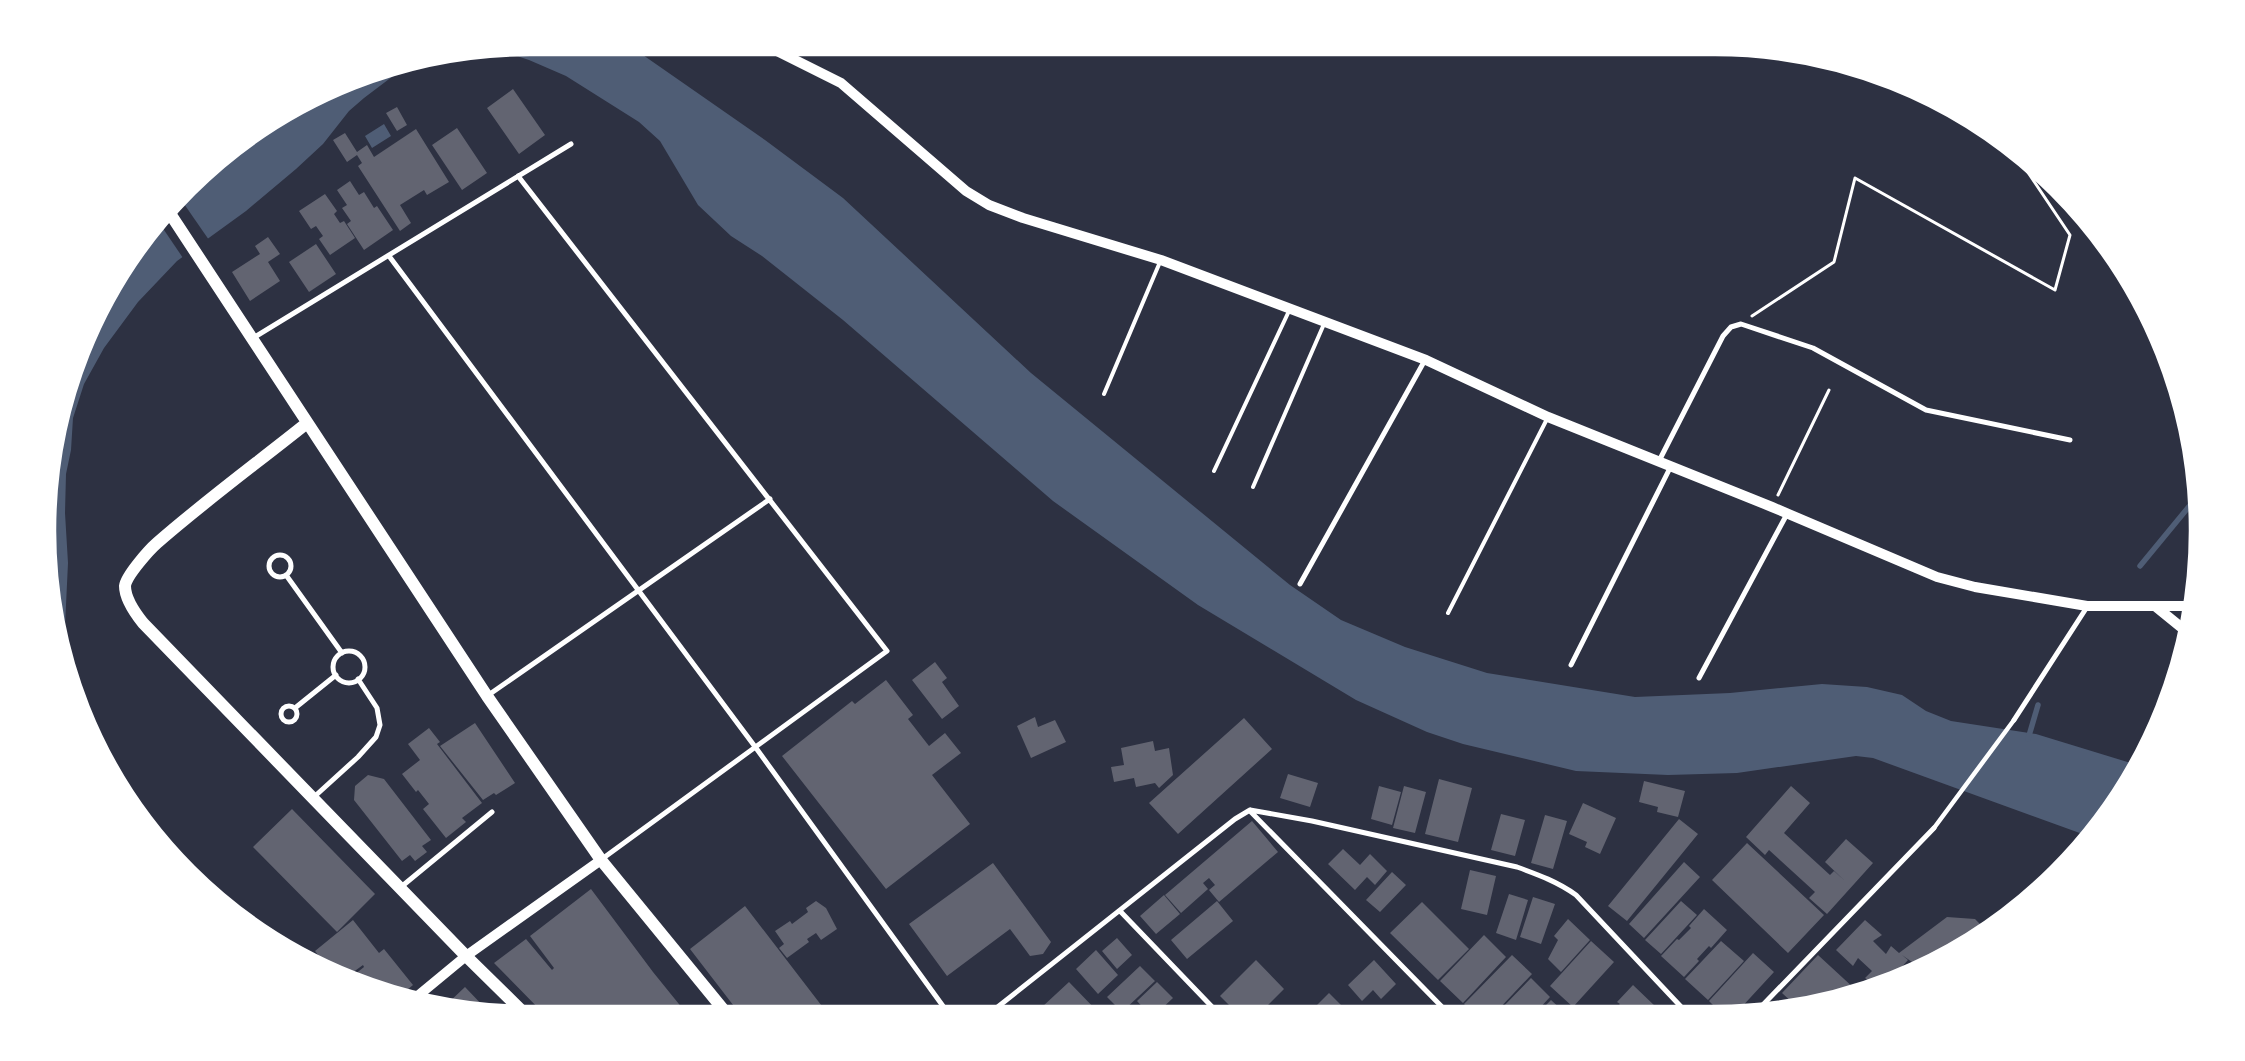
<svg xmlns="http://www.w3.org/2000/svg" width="2245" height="1061" viewBox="0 0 2245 1061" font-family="'Archivo Narrow',sans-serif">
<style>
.water{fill:#4f5d75}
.pier{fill:#2d3142}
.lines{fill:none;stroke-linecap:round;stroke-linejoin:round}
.stream{stroke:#4f5d75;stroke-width:5.5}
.building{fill:#626471}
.path{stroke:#fff;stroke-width:3}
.service{stroke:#fff;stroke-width:4}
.pedestrian{stroke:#fff;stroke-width:4.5}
.minor{stroke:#fff;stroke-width:5}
.secondary{stroke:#fff;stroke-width:10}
.primary{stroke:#fff;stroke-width:12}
.rim{fill:none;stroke:#fff;stroke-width:2.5}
</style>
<rect width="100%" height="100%" fill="#2d3142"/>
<path class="water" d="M531 46H630L765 140 843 198 1031 373 1290 585 1341 620 1405 647 1487 673 1635 697 1730 693 1822 684 1867 687 1902 695 1926 711 1951 721 2036 734 2134 764 2099 825 2088 836 1873 758 1856 756 1737 773 1668 775 1576 771 1463 744 1427 732 1356 700 1198 605 1053 501 843 320 762 256 731 236 698 205 660 141 639 122 566 76 529 60 502 51Z
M405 67 364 98 349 111 323 144 296 169 246 211 177 261 138 302 104 348 84 384 73 418 71 450 66 474 65 513 68 563 64 647 56 625 46 530 56 436 83 345 111 288 211 166 289 111 375 72Z
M384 124 391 136 372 148 365 136Z"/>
<path class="pier" d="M182 201 209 240 183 258 162 227Z"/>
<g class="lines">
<path class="stream" d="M2140 566 2196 498
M2028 739 2038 705"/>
</g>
<path class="building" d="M513 89 545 135 519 154 487 108Z
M397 107 407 125 397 131 386 113Z
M457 128 487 173 462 190 432 145Z
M416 129 449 182 427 195 424 190 400 205 411 223 400 231 358 166 362 163 357 155 347 162 333 140 345 133 357 152 367 145 374 157Z
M350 181 359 195 364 192 374 208 377 206 393 230 364 250 347 224 351 221 342 208 347 205 337 190Z
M325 194 337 211 334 214 340 223 344 221 355 238 330 255 319 239 323 236 316 226 311 229 299 211Z
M268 237 280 254 268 262 280 281 250 301 232 272 260 254 255 246Z
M316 244 336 274 309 292 289 262Z
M935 662 947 678 942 682 959 706 942 719 912 680Z
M886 680 913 715 908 719 929 746 945 733 961 753 932 775 970 824 886 889 782 756 852 701 855 704Z
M1035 717 1038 727 1055 720 1066 742 1031 758 1017 726Z
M1244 718 1272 749 1178 834 1149 803Z
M475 723 515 783 496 795 494 793 483 800 440 746Z
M429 728 440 742 437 744 482 803 462 818 466 822 446 838 423 809 429 804 418 790 416 792 402 774 420 760 408 744Z
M1153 741 1155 751 1169 748 1173 775 1159 788 1155 783 1136 787 1134 778 1114 782 1111 767 1124 765 1121 748Z
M1288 774 1318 783 1310 807 1280 798Z
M368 775 384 779 431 840 422 846 427 852 415 861 410 855 402 861 354 800 355 786Z
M1439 779 1472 788 1458 842 1425 834Z
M1644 781 1685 791 1678 817 1657 812 1658 807 1639 802Z
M1379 786 1401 792 1392 825 1371 819Z
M1404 786 1426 792 1415 833 1393 828Z
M1791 786 1810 803 1784 833 1830 875 1834 871 1845 881 1825 862 1846 839 1873 863 1827 914 1809 898 1815 892 1769 850 1765 855 1746 837Z
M1583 803 1616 818 1600 854 1585 847 1587 842 1569 834Z
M292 809 375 894 337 932 253 847Z
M1501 814 1525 820 1515 856 1491 850Z
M1545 815 1567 821 1553 869 1531 863Z
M1679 819 1698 834 1627 921 1608 906Z
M1252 821 1278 852 1219 902 1209 890 1215 885 1209 878 1203 883 1208 889 1181 913 1165 895Z
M1747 843 1824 915 1788 953 1712 880Z
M1343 849 1360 865 1370 854 1387 871 1375 885 1367 877 1355 890 1328 864Z
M1684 862 1700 877 1644 938 1629 924Z
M993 863 1051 942 1043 954 1030 956 1010 929 947 976 909 924Z
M1470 870 1496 876 1487 915 1461 909Z
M1392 872 1406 885 1380 912 1366 900Z
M591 889 653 972 687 1014 545 1015 494 963 526 939 552 970 554 968 530 936Z
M1509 894 1528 900 1516 940 1496 933Z
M1164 895 1180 914 1156 934 1140 916Z
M1533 897 1555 904 1541 944 1520 937Z
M816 901 826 908 837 929 821 940 816 933 807 939 809 942 787 958 779 948 784 944 775 931 790 921 792 924 808 912 806 908Z
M1217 901 1233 921 1187 959 1171 940Z
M1681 901 1697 915 1661 954 1645 940Z
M1422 902 1469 949 1438 980 1390 933Z
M745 906 828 1014H740L690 949Z
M1704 909 1727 930 1711 948 1709 946 1697 959 1699 961 1684 977 1661 956 1677 939 1679 940 1691 928 1689 926Z
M1947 917 1975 919 1985 929 1919 967 1902 955 1908 960 1889 981 1874 985 1865 978 1872 971 1858 958 1853 966 1836 950 1865 920 1882 935 1873 941 1886 954 1891 946 1899 953Z
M1568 919 1590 940 1561 972 1548 959 1558 940 1554 936Z
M353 920 379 953 384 949 413 985 401 995 349 979 364 967 363 965 345 978 327 967 315 951Z
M1484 935 1506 957 1463 1003 1440 981Z
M1117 938 1132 955 1117 969 1102 951Z
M1591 941 1614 962 1573 1007 1550 986Z
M1721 941 1744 961 1708 1000 1685 979Z
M1096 950 1118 975 1098 994 1076 969Z
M1753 953 1774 972 1738 1011H1719L1709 1001Z
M1512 955 1532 974 1496 1012H1471L1464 1004Z
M1818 955 1856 990 1796 1006 1782 993Z
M1256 960 1284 989 1261 1012H1236L1220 996Z
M1374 960 1396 984 1381 999 1373 990 1362 1001 1348 985Z
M1140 966 1155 981 1122 1012 1107 997Z
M1531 978 1550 997 1537 1011 1498 1012Z
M1069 982 1099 1013H1048L1042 1007Z
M1157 982 1173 998 1157 1013H1148L1137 1001Z
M1633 985 1656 1007 1652 1011H1613L1620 1004 1617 1002Z
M465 987 487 1010 446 1005Z
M1329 993 1346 1010 1344 1012H1310Z
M1551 1000 1563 1011H1540Z
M904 1005 910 1013 893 1014Z"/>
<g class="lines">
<path class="path" d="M1752 316 1834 262 1855 178 2055 290 2070 235 2015 153
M1778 495 1829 390"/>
<path class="service" d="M1104 394 1160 262
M1214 471 1289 311
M1253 487 1324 324
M1448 613 1547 419"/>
<path class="pedestrian" d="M1934 828 2014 720"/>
<path class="minor" d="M518 176 887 651 602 859
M389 256 756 748 948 1013
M253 338 571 144
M1659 461 1723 336 1731 327 1741 324 1813 348 1926 410 2070 440
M269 566a11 11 0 1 1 22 0a11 11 0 1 1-22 0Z
M286 575 342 653
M1300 584 1425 360
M333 667a16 16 0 1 1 32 0a16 16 0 1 1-32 0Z
M1571 665 1671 466
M1699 678 1787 514
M487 696 770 499
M281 714a8 8 0 1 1 16 0a8 8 0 1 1-16 0Z
M295 708 336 675
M2014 720 2087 607
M314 797 358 757 376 737 380 725 377 708 358 679
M1250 810 1312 821 1517 867C1539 875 1558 882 1576 895L1685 1011
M1250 811 1447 1012
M401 887 492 812
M1120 911 1217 1012
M1757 1011 1934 828
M990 1013 1235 819 1250 810"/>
<path class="secondary" d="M767 46 841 83 966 191 989 205 1023 218 1161 260 1426 360 1548 417 1772 507 1937 577 1975 587 2087 606H2191
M2155 606 2187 632
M414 999 466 956 601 860"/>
<path class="primary" d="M171 215 487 696 601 860 727 1014
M307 423C257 463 205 501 157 543 149 550 126 576 125 586 125 599 135 613 143 623L466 956 525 1014"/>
</g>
<path d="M0 0H2245V1061H0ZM530 55H1715A475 475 0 0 1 2190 530V531A475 475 0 0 1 1715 1006H530A475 475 0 0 1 55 531V530A475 475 0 0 1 530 55Z" fill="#fff" fill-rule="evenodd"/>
<path class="rim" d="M530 55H1715A475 475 0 0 1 2190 530V531A475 475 0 0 1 1715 1006H530A475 475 0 0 1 55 531V530A475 475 0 0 1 530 55Z"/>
</svg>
